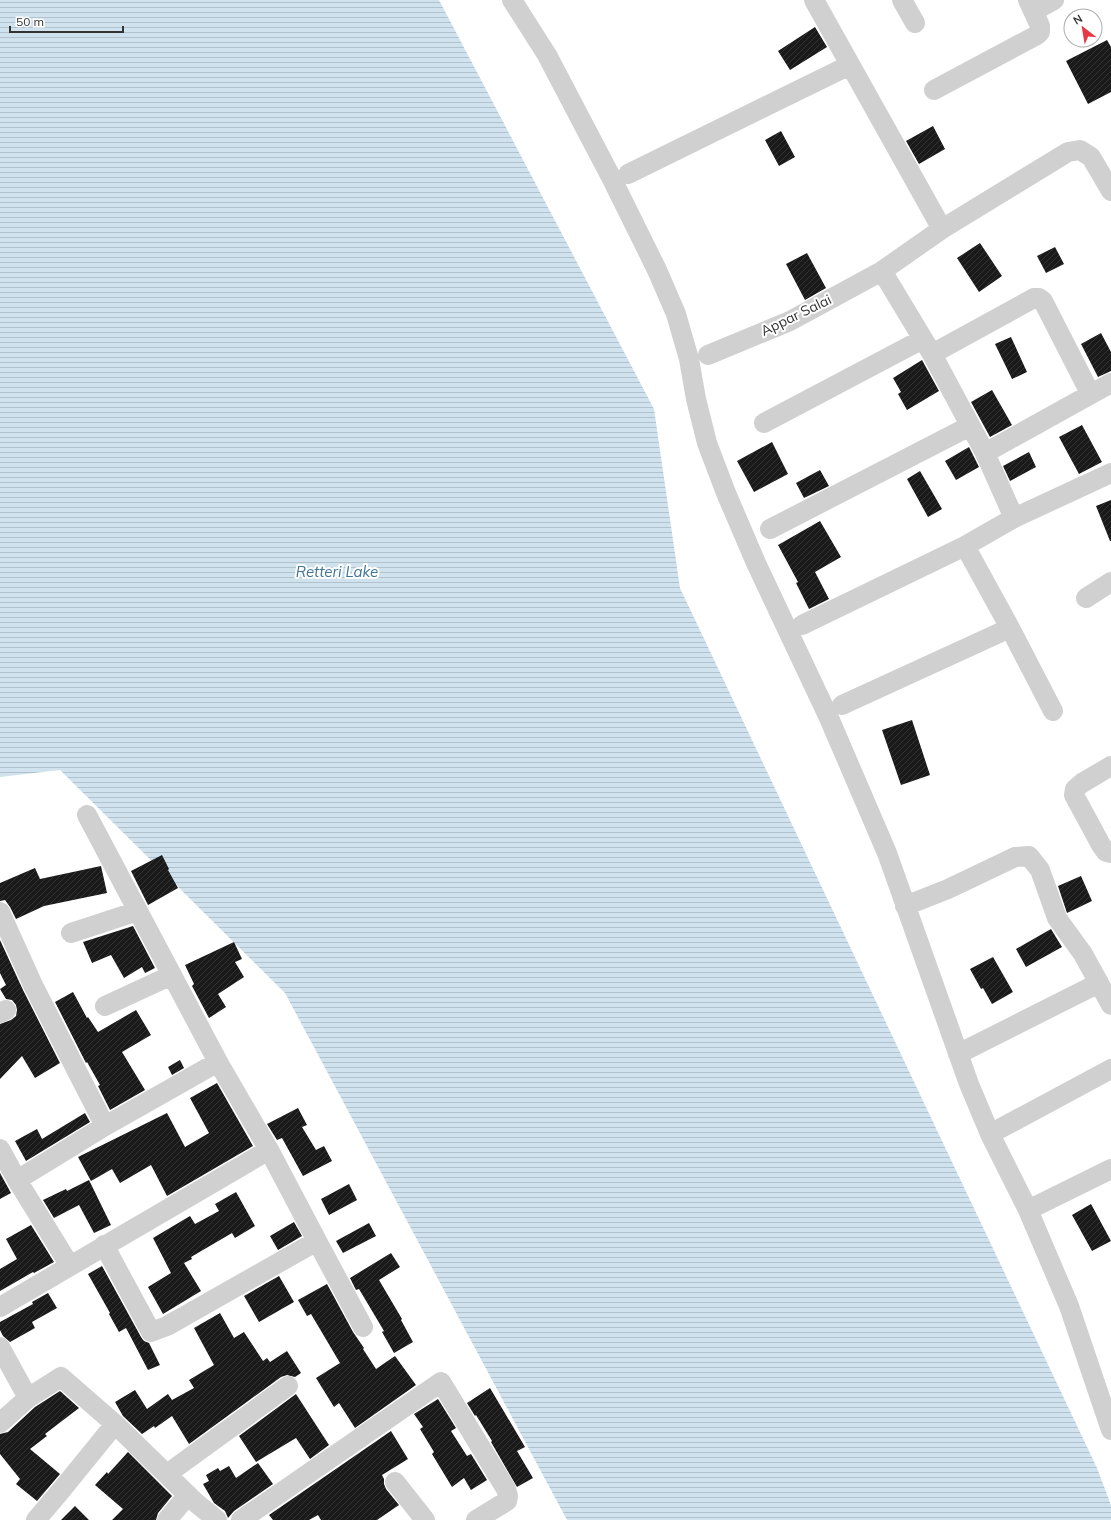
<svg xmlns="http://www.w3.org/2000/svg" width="1111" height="1520" viewBox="0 0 1111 1520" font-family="Mulish,sans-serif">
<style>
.water{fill:url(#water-rules)}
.building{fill:url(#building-hatch)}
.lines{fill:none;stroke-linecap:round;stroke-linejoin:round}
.minor{stroke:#d0d0d0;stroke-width:20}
.labels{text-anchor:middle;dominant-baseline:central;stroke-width:4;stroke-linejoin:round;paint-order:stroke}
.street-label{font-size:14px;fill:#333;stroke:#fff}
.water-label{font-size:15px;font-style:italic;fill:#3f7597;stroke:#fff}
</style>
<defs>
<pattern id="water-rules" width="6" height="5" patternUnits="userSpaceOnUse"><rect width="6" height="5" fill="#cfe2ee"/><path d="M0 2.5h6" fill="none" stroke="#b2c2cd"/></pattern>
<pattern id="building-hatch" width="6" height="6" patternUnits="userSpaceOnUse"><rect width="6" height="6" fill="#1a1a1a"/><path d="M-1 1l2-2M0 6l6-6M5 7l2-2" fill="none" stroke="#333"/></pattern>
</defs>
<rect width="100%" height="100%" fill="#fff"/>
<path class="water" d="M0 0H439L654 409 680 588 1097 1468 1111 1505V1520H567L285 993 60 770 0 777Z"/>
<path class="building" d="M815 27 827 47 790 70 778 51Z
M1107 40 1111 47V92L1088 104 1066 61Z
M933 126 945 149 919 164 906 141Z
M781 131 795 157 779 166 765 140Z
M980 243 1002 276 979 292 957 258Z
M1055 247 1064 264 1046 273 1037 256Z
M807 253 826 288 805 300 786 264Z
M1101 333 1111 352V371L1098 377 1081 344Z
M1011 337 1027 372 1012 379 995 344Z
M922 360 939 391 907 410 898 394 901 392 893 378Z
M992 390 1012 425 990 437 971 402Z
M1082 425 1102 462 1079 474 1059 437Z
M772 442 788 474 754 492 737 461Z
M969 447 979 467 956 480 945 461Z
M1029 452 1036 467 1010 481 1003 466Z
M820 470 829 486 804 498 796 483Z
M920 471 942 509 928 517 907 479Z
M1111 500V541H1110L1096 506Z
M820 521 841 557 815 572 829 599 809 609 796 583 798 582 778 545Z
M912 720 930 775 901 785 882 730Z
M162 855 169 869 168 870 178 888 148 905 131 871Z
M101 866 107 893 44 906 16 919 10 907 5 900 0 901V883L35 868 40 879Z
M1081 876 1092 901 1067 913 1058 886Z
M133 926 155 968 145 973 142 967 124 978 111 955 92 963 83 942Z
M1051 929 1062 947 1026 967 1016 949Z
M0 940 23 990 60 1063 35 1078 22 1056 0 1079V1024L11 1020 16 1016 17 1010 16 1005 12 1000 6 999 0 989 6 985 0 973Z
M234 942 242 959 235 962 244 977 218 994 226 1007 209 1018 192 986 194 984 185 965Z
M993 957 1013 992 992 1004 983 988 981 989 970 969Z
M73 992 87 1018 88 1017 98 1032 136 1010 151 1035 122 1052 145 1090 110 1110 98 1086 100 1085 87 1062 86 1063 55 1002Z
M180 1060 184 1068 172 1075 168 1067Z
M217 1083 253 1146 167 1196 151 1165 120 1183 112 1169 91 1181 78 1157 167 1113 185 1147 209 1133 190 1098Z
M298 1108 307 1125 302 1127 316 1150 324 1146 332 1161 303 1176 282 1138 277 1140 267 1124Z
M85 1113 90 1122 26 1161 15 1141 37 1129 42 1139Z
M0 1173 11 1193 0 1199Z
M89 1180 111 1225 94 1233 79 1205 54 1218 43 1200 66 1189 67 1191Z
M349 1184 357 1200 329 1215 321 1199Z
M236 1192 255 1226 235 1238 232 1233 191 1257 192 1259 184 1263 201 1291 163 1314 148 1287 171 1273 153 1238 190 1216 195 1224 219 1211 215 1204Z
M1091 1204 1111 1241 1092 1251 1072 1215Z
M294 1222 302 1236 278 1250 270 1236Z
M369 1223 376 1236 343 1253 336 1241Z
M31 1225 54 1262 34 1273 33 1272 0 1291V1269L17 1259 6 1239Z
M391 1253 400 1267 379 1280 402 1319 401 1320 413 1342 394 1353 382 1332 384 1331 359 1289 356 1290 350 1278Z
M102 1266 141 1337 144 1341 149 1343 160 1365 148 1370 126 1328 119 1332 109 1314 110 1313 88 1274Z
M279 1276 294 1302 259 1322 244 1296Z
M327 1284 353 1332 364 1348 363 1349 376 1369 395 1356 416 1385 355 1428 339 1403 334 1407 316 1378 340 1363 311 1314 307 1316 298 1300Z
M48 1293 57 1308 32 1322 35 1328 10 1342 3 1336 0 1330V1322L33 1304 32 1302Z
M220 1313 234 1338 244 1332 263 1361 267 1358 270 1362 287 1351 301 1373 295 1377 287 1375 281 1377 189 1444 172 1416 155 1428 154 1426 142 1434 123 1416 115 1402 135 1390 147 1409 168 1394 172 1400 194 1388 189 1380 214 1365 194 1328Z
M490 1388 525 1447 517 1451 533 1478 517 1487 491 1442 492 1441 476 1415 475 1416 467 1403Z
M60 1391 79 1408 45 1434 47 1436 30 1449 60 1474 37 1501 16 1484 20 1479 0 1454V1434L8 1432 35 1407Z
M296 1394 329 1445 310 1459 296 1438 256 1462 239 1436Z
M438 1399 456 1428 451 1431 467 1456 471 1454 487 1480 471 1490 464 1478 452 1487 432 1454 434 1452 420 1429 423 1427 414 1414Z
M391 1431 408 1459 382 1475 384 1479V1484L386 1489 399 1505 377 1520H321L318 1515 309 1520H273L269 1515Z
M128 1452 172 1496 158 1513 156 1520H112L123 1509 95 1485 107 1472 108 1474Z
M258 1463 273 1484 234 1511 228 1518 225 1511 214 1503 203 1484 209 1481 206 1475 218 1468 220 1471 229 1466 236 1478Z
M75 1506 89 1520H61Z"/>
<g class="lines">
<path class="minor" d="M512 0 547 55 612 179 657 270 676 314 689 359 696 399 707 443 726 493 756 563 829 718 887 853 969 1084 990 1134 1028 1210 1069 1306 1111 1430
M902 0 915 23
M1034 11 1054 0
M934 90 1037 35 1040 32V26L1028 0
M628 174 850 65
M942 229 1068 152 1080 150 1091 157 1111 191
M932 354 1034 298H1039L1043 301 1090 393
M708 355 790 321 882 271 942 229 814 0
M764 423 923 339
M985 453 1111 383
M1014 518 1111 473
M770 529 970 426
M965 546 1010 628 1053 711
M1086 598 1111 582
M802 625 965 546 1014 518 985 453 932 354 882 271
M842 705 1010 628
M1111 766 1082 783 1075 789 1074 795 1101 845 1106 852 1111 853
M87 815 218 1062
M905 906 948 889 1015 857 1029 856 1040 870 1057 918 1083 954 1111 1005
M0 912 33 985 105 1126
M71 933 138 911
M105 1006 172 975
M0 1013 6 1010
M958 1054 1099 983
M990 1134 1111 1069
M0 1149 17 1180
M1028 1210 1111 1169
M317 1241 363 1327
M104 1245 151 1332 167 1326 317 1241 269 1150
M0 1307C90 1255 179 1202 269 1150L218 1062 105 1126 17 1180 70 1266
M0 1347 28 1398 0 1423
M28 1398 61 1377 115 1424 195 1502 217 1520
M167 1474 288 1386
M395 1482 425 1520
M36 1520 59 1493 115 1424
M167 1520 188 1495
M241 1520 441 1382 506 1489 508 1496 507 1501 476 1520"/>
</g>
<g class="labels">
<g class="street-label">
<text transform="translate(796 315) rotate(-26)">Appar Salai</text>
</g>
<g class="water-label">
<text x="337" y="571">Retteri Lake</text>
</g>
</g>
<g transform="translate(1083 28) rotate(329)"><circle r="19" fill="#ffffff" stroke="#adadad"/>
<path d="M0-3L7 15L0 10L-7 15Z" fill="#e63946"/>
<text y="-6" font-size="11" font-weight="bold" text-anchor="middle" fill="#333333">N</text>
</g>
<path d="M10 26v6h113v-6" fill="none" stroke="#333333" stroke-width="2"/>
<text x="16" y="26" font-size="12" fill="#333333" stroke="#ffffff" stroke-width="3" paint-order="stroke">50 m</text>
</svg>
